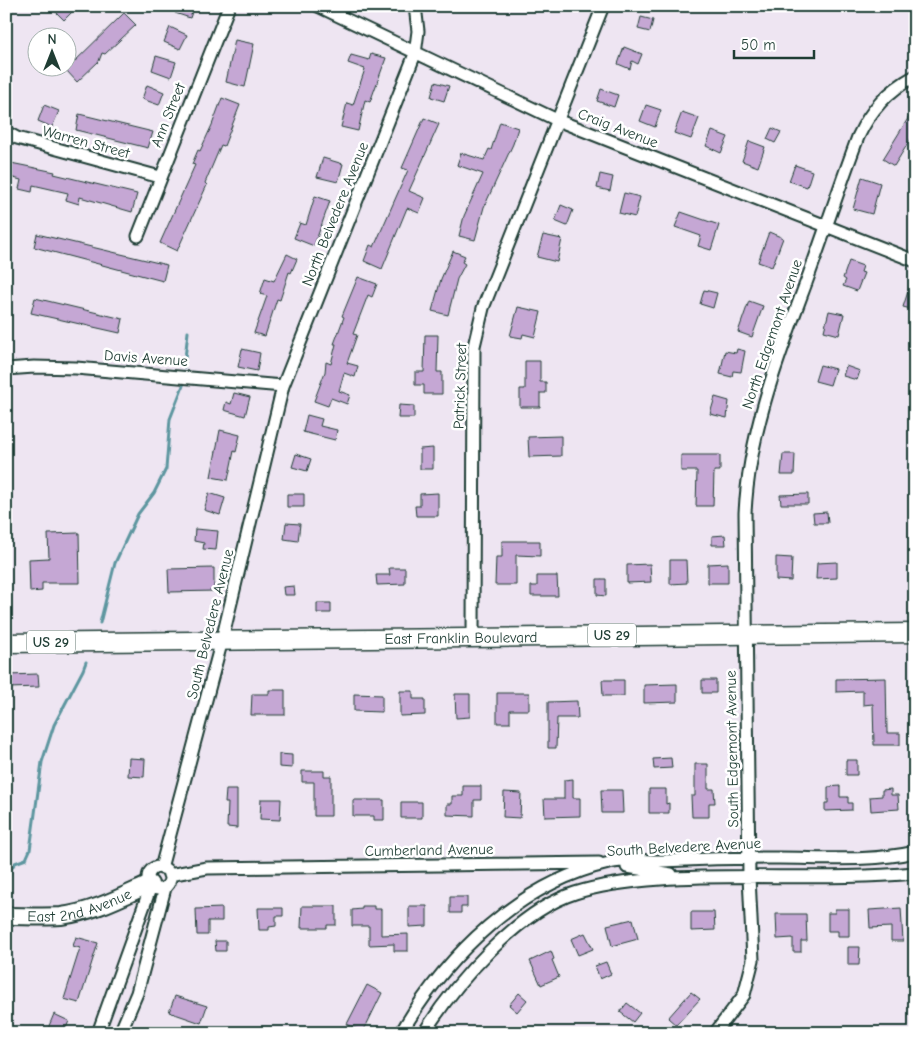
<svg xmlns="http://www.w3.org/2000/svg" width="921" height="1039" viewBox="0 0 921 1039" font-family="'Comic Neue',sans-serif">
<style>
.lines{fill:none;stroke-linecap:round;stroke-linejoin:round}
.stream{stroke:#5d969f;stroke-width:3}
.building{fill:#c5a7d4;stroke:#1f3d34}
.street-casing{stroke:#1f3d34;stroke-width:15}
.secondary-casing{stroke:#1f3d34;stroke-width:20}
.primary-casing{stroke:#1f3d34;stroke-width:21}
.street{stroke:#fff;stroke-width:11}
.secondary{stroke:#fff;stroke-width:16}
.primary{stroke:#fff;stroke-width:18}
.labels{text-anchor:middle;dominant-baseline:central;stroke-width:5;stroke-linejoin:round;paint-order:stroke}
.shield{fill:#fff;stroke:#627771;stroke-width:1}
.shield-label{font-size:14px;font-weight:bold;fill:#1f3d34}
.street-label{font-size:15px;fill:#1f3d34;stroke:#fff}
</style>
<rect width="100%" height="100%" fill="#eee5f2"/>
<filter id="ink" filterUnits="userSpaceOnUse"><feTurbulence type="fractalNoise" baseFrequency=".02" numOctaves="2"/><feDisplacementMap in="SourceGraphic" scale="10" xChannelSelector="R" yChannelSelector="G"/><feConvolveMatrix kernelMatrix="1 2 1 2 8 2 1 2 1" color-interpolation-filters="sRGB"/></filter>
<g filter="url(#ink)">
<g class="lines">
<path class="stream" d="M184 367 188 332
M100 623 115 563 138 514 154 493 166 469 170 419 184 383
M6 894 11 869 15 863 26 859 30 850 42 762 54 725 83 670 86 662
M6 927V926"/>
</g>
<path class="building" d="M50 6H78L64 20Z
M177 6H194L190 18 175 13Z
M124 13 136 25 105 54 102 53 99 61 77 82 66 70Z
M641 17 653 20 650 32 638 29Z
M170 27 187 35 180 49 164 42Z
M235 40 254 44 245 87 226 82Z
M624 47 642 54 638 64 632 61 630 69 618 64Z
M371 54 386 58 370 102 365 100 358 131 341 127 347 103 353 105 365 69 348 63 351 55 369 60Z
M156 56 176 62 171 77 152 70Z
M435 82 449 86 444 101 431 97Z
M147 85 164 92 159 105 142 99Z
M601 89 618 95 614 107 597 101Z
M222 98 240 105 224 146 221 145 205 183 207 185 177 251 160 243 195 165 192 164 198 150 200 151 212 125Z
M44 105 59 111 52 127 38 121Z
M646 105 661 110 655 127 640 121Z
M915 107V132L894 166 883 159Z
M682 112 699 118 691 139 674 133Z
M79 114 153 132 148 148 76 130Z
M424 118 439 124 409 191 425 198 419 213 407 208 382 269 364 261 370 245 374 247 408 170 402 168Z
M500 122 518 128 513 144 484 207 475 240 459 236 464 216 483 174 457 165 461 153 484 160 489 149 491 150Z
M772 128 781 132 775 143 767 139Z
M712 131 728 137 721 153 706 146Z
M749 141 765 147 758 167 742 161Z
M323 158 343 164 338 182 317 177Z
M6 162 55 172 54 174 137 194 132 212 80 197 79 204 66 200 68 193 33 185 32 192 19 189 21 180 6 176Z
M795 165 812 171 807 187 789 181Z
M600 174 613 177 610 191 597 188Z
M862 177 880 183 872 214 853 209Z
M624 193 640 197 635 217 619 213Z
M315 196 330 201 314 246 294 238 300 223 306 225Z
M561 205 573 210 567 226 555 221Z
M681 212 719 225 711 250 698 246 701 236 675 227Z
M769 232 783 238 772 267 758 262Z
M37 234 167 265 163 281 34 247Z
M543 235 562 239 557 262 537 257Z
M453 251 465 256 462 262 465 264 457 279 448 315 432 311 441 279Z
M287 254 297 259 291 273 289 272 280 300 277 299 265 336 254 333 267 296 260 294 265 278 274 281Z
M849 261 863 266 861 272 864 273 857 291 843 286 846 280 843 278Z
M913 276H915V310L903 307Z
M358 277 377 284 372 297 368 295 353 334 357 335 347 363 358 366 355 377 344 373 339 391 350 395 347 404 331 398 328 406 314 401 325 372 326 362 331 364 336 344H334L344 317 342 316Z
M704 290 717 293 713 308 700 304Z
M35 298 123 319 120 333 31 313Z
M749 301 763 306 752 337 738 332Z
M518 307 541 312 535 337 523 334 522 338 510 336Z
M829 311 844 314 839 335 824 331Z
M425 335H438L437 372H442V394H424V385H415V372H424Z
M242 349 260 353 257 371 238 367Z
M737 349 745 351 741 372 733 371 732 377 720 374 725 351 736 353Z
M525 361H540V382H546V393H540V407H520V389H525Z
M820 365 835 369 830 385 815 381Z
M846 366 860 371 857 380 843 376Z
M234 393 250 397 245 416 224 410 226 402 231 404Z
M715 397 729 401 727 418 710 414Z
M399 405 414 406V418H398Z
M307 415 322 419 320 426 337 430 335 440 303 432Z
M220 430 240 435 236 452 234 451 228 480 211 477Z
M561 436V456L529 457 528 437Z
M433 448V469H420V449Z
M296 454 311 459 307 471 292 467Z
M783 454H795L794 475H781Z
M681 455H720V471H714L713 506H696L697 471H681Z
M209 493 225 498 220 515 204 510Z
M438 493V516H416L415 506H420V494Z
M287 494H304V507H287Z
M808 494V504H781L780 495Z
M827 512 828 523H814L813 513Z
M286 523 300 524 298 541 284 539Z
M195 529 218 531 216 550 203 549 204 543 194 541Z
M79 533 80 583H42V591L30 592 29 559 49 558 48 534Z
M725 535 726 545H712V536Z
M502 541H540V556L516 555V585H495L496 557H502Z
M776 557 792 558 791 581 776 580Z
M670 560H686L687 583 670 584Z
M837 562V578L816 579 817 563Z
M728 563V583H708V564Z
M650 564 651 582 627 583V565Z
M214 568V591L169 592 168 569Z
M389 568H405V584L377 585 376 575H390Z
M537 576H557L558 596H531V586H537Z
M597 579H606V596L597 595Z
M294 586 295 595H284L283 587Z
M317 603H331V613H317Z
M38 674 39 687 9 688 8 675Z
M886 678 887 733H900V745H874L873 704 863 705V691L836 692V679Z
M602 680H624V696H603Z
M702 680H716V693H702Z
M677 684V702L644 703V685Z
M269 690H285V715H251L252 694H269Z
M400 691H413V699H425V715L400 716Z
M497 693H529V710H510V723H497Z
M354 694 382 695V712L354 711Z
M455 694H470V717L456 718Z
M577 701 578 718H557L556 748H548V702Z
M279 754 292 755V768L279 767Z
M129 758 145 759 144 777 128 776Z
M671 758 672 768 654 769 653 759Z
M846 760H857V775H846Z
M695 764H708V789H714L715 803H709V817H692L691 796H695Z
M302 771H324V776H331V816H314V782H302Z
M573 779V798H580V816L545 817 544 799H564V780Z
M463 786H481V800H474V816L447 815V804H452V796H463Z
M840 786V797H848V803H852V810L825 811V803H828V787Z
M649 789H666V804L669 803V813H649Z
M891 789V795H898L899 809 871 811 870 797 882 796V790Z
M226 790H237V828L227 827 228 803H225Z
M601 790H622L623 813H602Z
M504 792 521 793 520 818 503 817Z
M261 799H281L280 820 260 819Z
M353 800H384V820H374V816H353Z
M401 802H422V818H401Z
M450 897H467V907H461V913H450Z
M302 906H336V925H327V928H301Z
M362 906H374V909H381V935L408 934V951H394V944L369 945V926H352V910L362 909Z
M409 906H427V926L409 927Z
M222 908V921H208V935H197L196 909Z
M258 908H283V916H276V926L269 927V930H259Z
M901 908 903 941H891V927L870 928 869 910Z
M835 909H849V936H838V931H828V913H835Z
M691 912H714L715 930 691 931Z
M776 914H806L807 941H801V952H793V938L777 939Z
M633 919 638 939 612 946 607 925Z
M585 933 593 949 578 955 571 939Z
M76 937 98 943 79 1003 64 999 80 948 73 946Z
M215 941H226V951H216Z
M848 947H860L859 965H848Z
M551 951 554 959 552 960 559 977 541 985 530 961Z
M606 962 611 974 600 979 595 966Z
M367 985 382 993 363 1032 347 1024Z
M691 992 700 999 676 1025 668 1018Z
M519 993 527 1000 517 1012 509 1005Z
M175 996 207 1006 201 1023 169 1012Z
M627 1003 640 1013 633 1022 620 1012Z
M54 1014 69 1021 64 1033H46Z"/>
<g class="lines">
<g class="street-casing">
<path id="street" d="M318 6 557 120 915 261
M6 7 7 6
M6 132 17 138 160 177
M138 236 229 6
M6 369 34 367 76 368 283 386
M473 637 474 346 483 308 603 6
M627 867 671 874
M148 878a11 11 0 1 1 22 0a11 11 0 1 1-22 0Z
M161 868 222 640 283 386 415 54 418 31 415 6
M169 875 207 868 599 863
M98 1033 151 886
M120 1033 137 993 165 888
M401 1033C446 955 520 883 609 863 626 859 645 861 662 861 701 859 740 858 779 858 824 858 871 862 915 852
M424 1033C455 983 518 911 575 893 603 884 632 881 661 879 745 873 830 881 915 873
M715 1033 744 995 753 960 749 877 745 513C749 432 778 358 806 283 824 234 840 185 858 137 871 109 888 91 915 76"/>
</g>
<g class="secondary-casing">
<g id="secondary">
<path id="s1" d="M6 916C24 916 43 917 61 916 93 912 121 897 150 884"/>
</g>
</g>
<g class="primary-casing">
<g id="primary">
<path id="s2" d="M6 643 915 633"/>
</g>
</g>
<use href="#street" class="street"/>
<use href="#secondary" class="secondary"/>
<use href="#primary" class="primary"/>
</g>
</g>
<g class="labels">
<g class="shield">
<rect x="588" y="623.5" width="48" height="23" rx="4"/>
<rect x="27" y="630.5" width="48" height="23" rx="4"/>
</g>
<g class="shield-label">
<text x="612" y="635">US 29</text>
<text x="51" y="642">US 29</text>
</g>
<g class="street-label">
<text transform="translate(168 115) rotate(-68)">Ann Street</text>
<text transform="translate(618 128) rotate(21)">Craig Avenue</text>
<text transform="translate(86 142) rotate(15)">Warren Street</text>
<text transform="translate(335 214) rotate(-68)">North Belvedere Avenue</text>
<text transform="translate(772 334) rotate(-71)">North Edgemont Avenue</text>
<text transform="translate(146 358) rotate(4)">Davis Avenue</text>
<text transform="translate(460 386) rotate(-88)">Patrick Street</text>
<text transform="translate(210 624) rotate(-76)">South Belvedere Avenue</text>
<text stroke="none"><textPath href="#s2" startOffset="455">East Franklin Boulevard</textPath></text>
<text transform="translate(732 749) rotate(-91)">South Edgemont Avenue</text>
<text transform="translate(684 847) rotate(-3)">South Belvedere Avenue</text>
<text transform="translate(429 850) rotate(-1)">Cumberland Avenue</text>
<text stroke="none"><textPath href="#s1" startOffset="75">East 2nd Avenue</textPath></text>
</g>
</g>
<rect width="921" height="1039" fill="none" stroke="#fff" stroke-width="25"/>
<rect x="12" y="12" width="896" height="1014" fill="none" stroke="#1f3d34" stroke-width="2" filter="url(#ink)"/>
<g transform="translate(52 52)"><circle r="24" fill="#ffffff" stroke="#a5b1ae"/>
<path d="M0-4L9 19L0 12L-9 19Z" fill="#1f3d34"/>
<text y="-8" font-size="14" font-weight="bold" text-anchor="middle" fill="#1f3d34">N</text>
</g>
<path d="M734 50v8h80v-8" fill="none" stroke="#1f3d34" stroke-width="2.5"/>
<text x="741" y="50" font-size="15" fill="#1f3d34" stroke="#ffffff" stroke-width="4" paint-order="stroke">50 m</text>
</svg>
